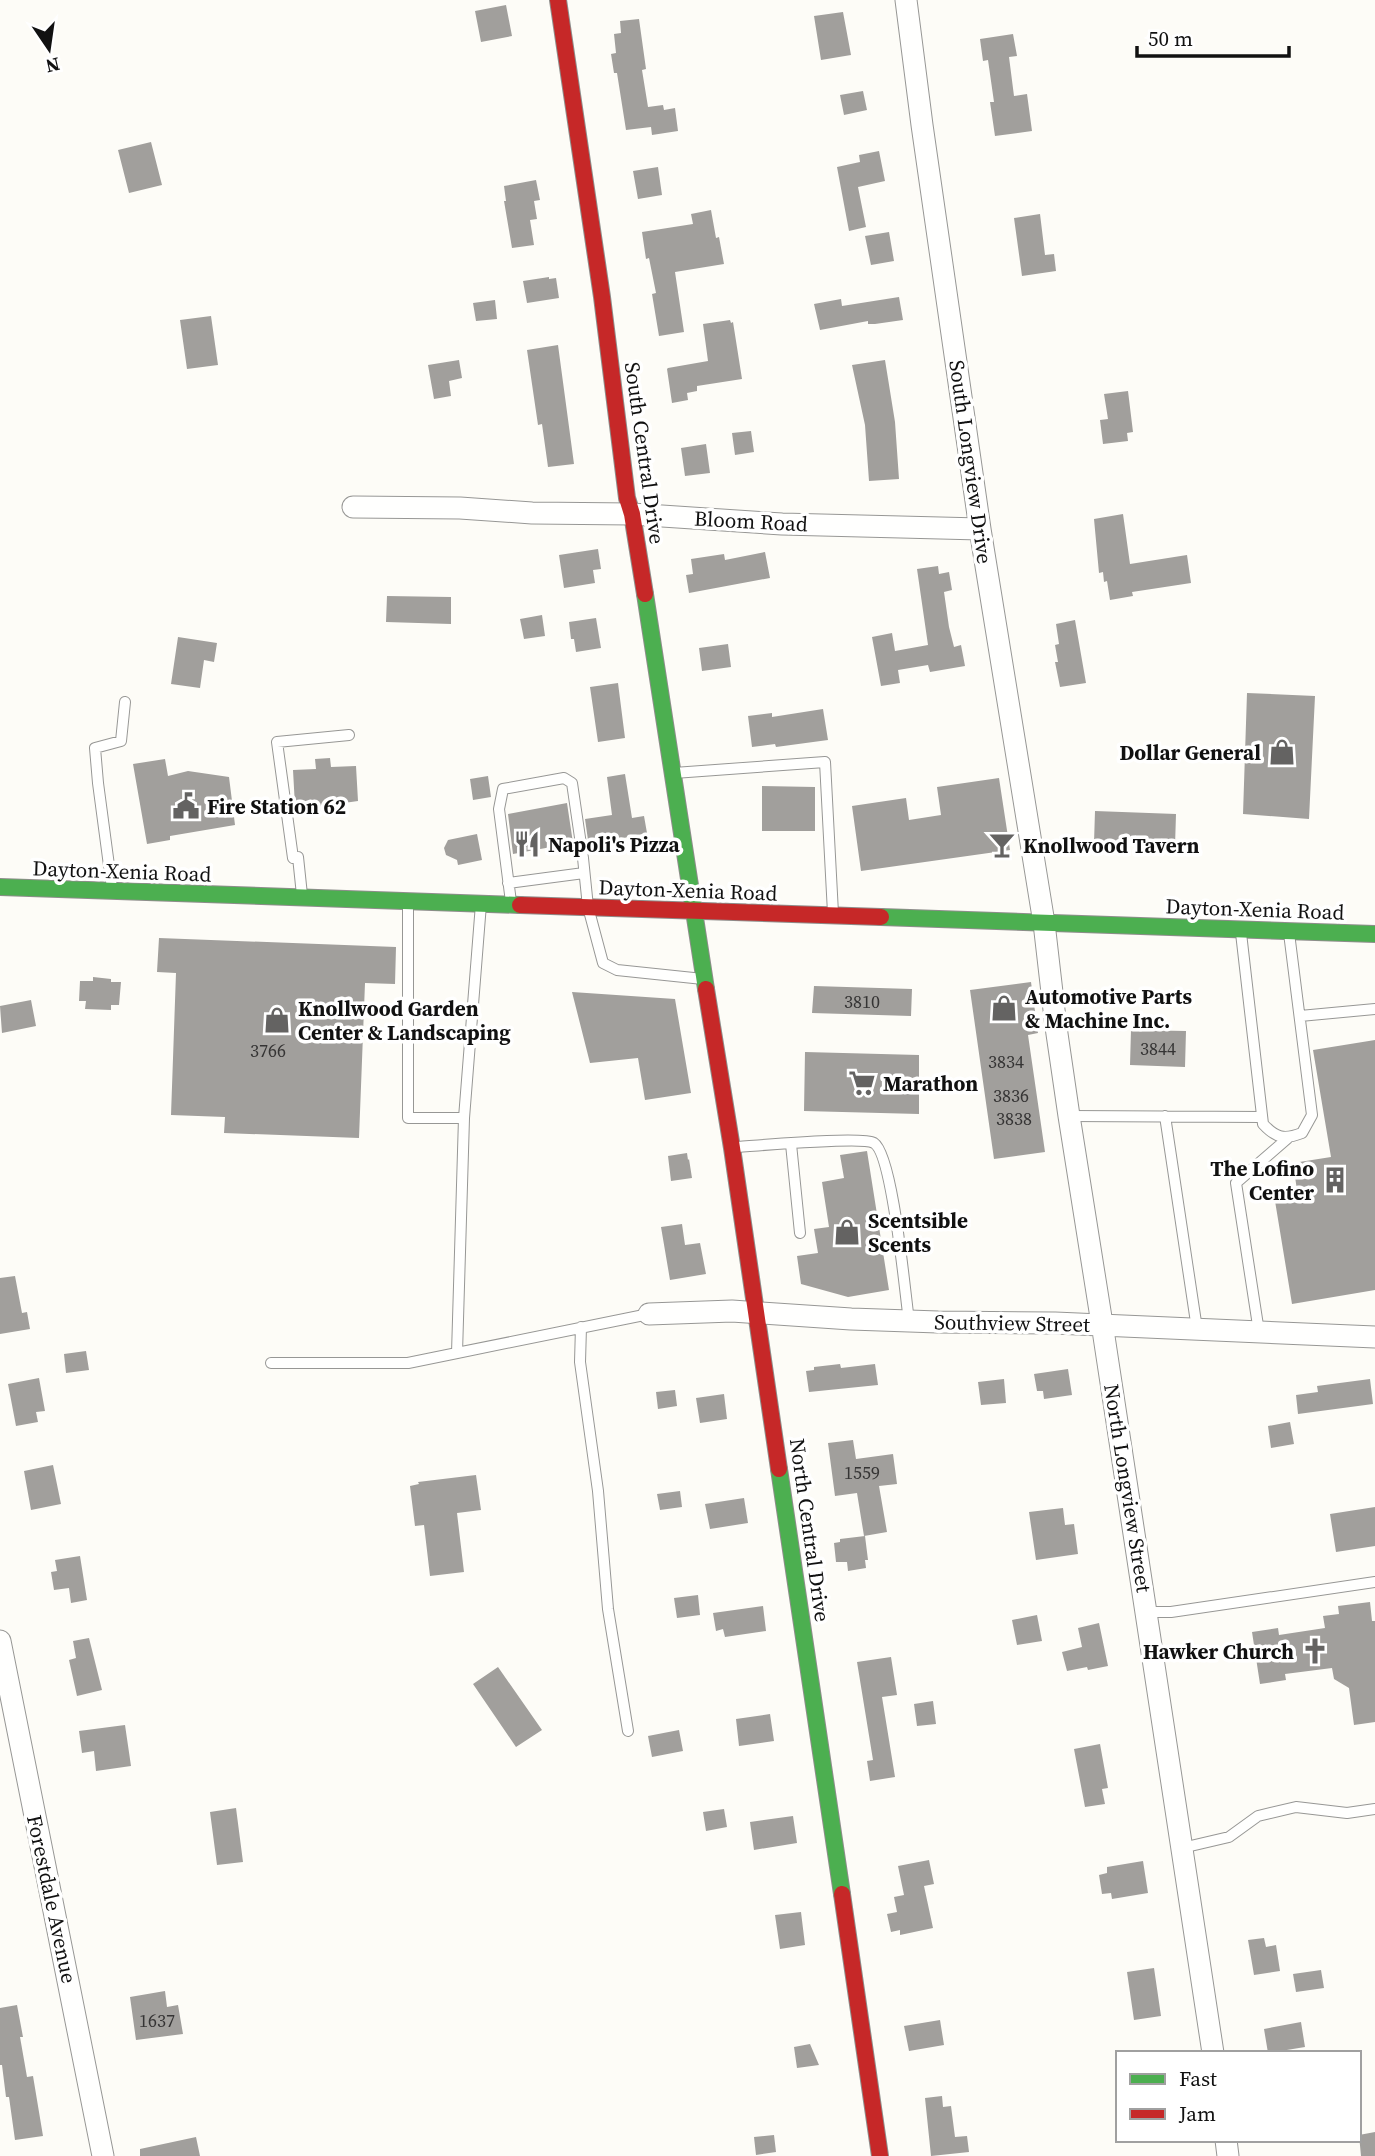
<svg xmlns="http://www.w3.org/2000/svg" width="1375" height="2156" viewBox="0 0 1375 2156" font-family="'Source Serif 4',serif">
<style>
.building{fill:#a19f9c}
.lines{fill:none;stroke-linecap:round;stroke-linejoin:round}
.lane-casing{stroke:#979795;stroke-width:12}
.street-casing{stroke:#979795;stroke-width:23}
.fast-casing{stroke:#8e8d8b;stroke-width:18}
.jam-casing{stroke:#8e8d8b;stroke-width:18}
.lane{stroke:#fffffe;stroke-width:10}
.street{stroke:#fffffe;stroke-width:21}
.fast{stroke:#4caf50;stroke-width:16}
.jam{stroke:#c62828;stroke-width:16}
.labels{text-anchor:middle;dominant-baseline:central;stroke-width:7;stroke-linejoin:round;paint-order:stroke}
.number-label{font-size:18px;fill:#353434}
.street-label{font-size:21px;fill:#111;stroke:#fff}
.poi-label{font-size:21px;font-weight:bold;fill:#111;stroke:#fff;text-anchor:start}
</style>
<rect width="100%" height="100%" fill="#fdfcf7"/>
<path class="building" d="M506 5 512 36 481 42 475 11Z
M843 12 851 55 821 60 814 16Z
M639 19 646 69 642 70 648 107 663 105 664 110 675 108 678 131 652 135 651 127 626 130 617 73H614L611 54 616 53 614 34 621 33 620 21Z
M1013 34 1017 56 1009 57 1014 96 1027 94 1032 131 995 136 990 102H994L988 60 983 61 980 39Z
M863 91 867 110 844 115 840 95Z
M151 142 162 185 129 193 118 150Z
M879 151 885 181 858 187 866 227 849 231 837 167 860 162 859 155Z
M658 167 662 195 638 199 633 171Z
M536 180 540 200 534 201 537 219 530 220 534 245 512 248 504 201H506L504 186Z
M711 210 716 238 719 237 724 264 675 272 684 332 659 336 652 294 656 293 649 258 646 259 642 232 693 224 691 214Z
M1040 214 1045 255 1054 254 1056 271 1022 276 1014 218Z
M889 232 894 261 871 265 865 236Z
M549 277V279L556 278 559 298 527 303 523 281Z
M899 297 903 320 875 324H868V321L820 330 814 304 841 299 842 306Z
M495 300 497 319 476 321 473 303Z
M211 316 218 365 187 369 180 320Z
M730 320 731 323 733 322 742 379 697 386V391L687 393 688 400 672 403 667 369 668 368 708 361 703 324Z
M558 345 574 464 548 467 542 424 538 425 527 350Z
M459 360 462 378 449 381 451 396 434 399 428 365Z
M885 360 895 422 899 479 869 481 865 425 852 365Z
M1128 391 1133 432 1127 433 1128 441 1103 444 1100 420 1108 419 1104 394Z
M751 431 754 452 735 455 732 433Z
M706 444 710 473 685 476 681 448Z
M1123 514 1130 564 1187 555 1191 583 1132 592 1133 596 1110 600 1107 581 1104 582 1103 572 1099 573 1094 519Z
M598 549 601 569 593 570 595 583 564 588 559 555Z
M765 552 770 578 689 593 686 575 693 574 691 559 724 554 725 560Z
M938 566 939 574 949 572 952 590 944 592 949 627 954 647 961 645 965 666 930 672 928 665 898 670 900 683 881 686 872 637 892 633 895 651 928 645 917 569Z
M387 596 451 597V624L386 622Z
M542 615 545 636 524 639 520 619Z
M596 618 601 648 576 652 574 639H571L569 622Z
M1075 620 1086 683 1060 687 1055 662H1058L1055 645 1059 644 1056 624Z
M178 637 217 643 214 662 204 660 200 688 171 684Z
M728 644 731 667 702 671 699 648Z
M618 683 625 738 598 742 590 687Z
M1247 693 1315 696 1309 819 1243 814Z
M823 709 828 740 776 747 775 744 752 747 748 716 772 713V717Z
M330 758 331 767 356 766 358 801 344 803 345 810 310 813 309 805 295 806 293 770 316 769 315 759Z
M165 759 168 776 188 771 229 777 235 825 170 836V840L147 844 133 764Z
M625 774 632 818 644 816 647 833 605 842V837L588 840 585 819 612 815 607 777Z
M488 776 491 797 473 800 470 779Z
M999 778 1010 850 861 871 852 806 906 798 909 820 941 815 937 787Z
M762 786 815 787V831H762Z
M567 803 573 843 513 854 508 814Z
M1095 811 1176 814 1175 846 1094 843Z
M477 834 482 860 458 865 457 860 446 855 444 848 448 840Z
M159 938 396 947 395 984 365 983 359 1138 224 1133 225 1117 171 1115 176 973 157 972Z
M93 977 111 979V982H121L119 1005H111V1010L85 1009 86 1001H79L80 981H93Z
M1031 982 1038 1033 1028 1035 1045 1152 994 1159 970 990Z
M814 986 912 989 911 1016 812 1013Z
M572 992 675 999 691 1093 645 1100 638 1058 590 1063Z
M31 1000 36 1026 2 1033 0 1006Z
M1131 1030 1186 1031 1185 1067 1130 1065Z
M1375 1040V1290L1292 1304 1275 1201 1298 1197 1293 1163 1331 1157 1313 1050Z
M805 1052 919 1055V1114L804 1111Z
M867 1151 889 1290 848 1297 801 1284 797 1256 818 1253 814 1229 829 1227 822 1182 844 1178 840 1155Z
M687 1153 688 1160 689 1159 692 1178 671 1181 668 1156Z
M682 1224 685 1245 700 1243 706 1274 670 1280 661 1227Z
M15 1276 22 1313 27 1312 30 1329 0 1334V1278Z
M86 1351 89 1370 66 1373 64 1354Z
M840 1364 841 1368 875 1364 878 1385 809 1392 806 1371 814 1370V1367Z
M1068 1369 1072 1395 1044 1399 1043 1391H1037L1034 1374Z
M39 1378 45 1411 36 1412 38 1422 16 1426 8 1384Z
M1004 1379 1006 1403 981 1405 978 1382Z
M1370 1379 1373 1404 1298 1414 1296 1395 1318 1392 1317 1386Z
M675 1390 677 1406 658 1409 656 1392Z
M724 1394 727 1419 700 1423 696 1398Z
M1290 1422 1294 1444 1271 1448 1268 1426Z
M853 1440 856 1459 893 1454 897 1484 879 1486 887 1532 864 1536 857 1493 835 1496 828 1443Z
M53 1465 61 1504 31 1510 24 1471Z
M476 1475 481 1510 457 1513 464 1572 430 1576 424 1525 415 1526 410 1486 419 1484 418 1482Z
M680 1491 682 1507 660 1510 657 1494Z
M744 1498 748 1523 710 1529 705 1504Z
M1375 1507V1546L1336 1552 1330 1514Z
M1063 1508 1065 1525 1074 1524 1078 1554 1036 1560 1029 1512Z
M865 1536 868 1560H865L866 1568 848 1571 847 1562H836L834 1543 840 1542V1539Z
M80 1556 87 1600 71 1603 69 1588 54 1590 51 1572 57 1571 55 1560Z
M698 1595 700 1615 677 1618 674 1598Z
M1370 1602 1372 1621H1375V1722L1354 1725 1349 1688 1334 1679 1332 1668 1285 1674 1286 1680 1260 1684 1252 1632 1278 1628 1279 1635 1325 1628 1323 1616 1339 1614 1338 1606Z
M763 1606 766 1631 725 1637 723 1629 716 1631 713 1613Z
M1037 1615 1042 1641 1017 1645 1012 1620Z
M1099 1623 1108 1666 1088 1670 1087 1667 1067 1671 1062 1652 1082 1647 1078 1628Z
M89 1638 102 1690 77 1696 69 1660 76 1658 73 1641Z
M891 1657 897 1695 882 1697 895 1777 870 1781 867 1761 873 1760 857 1662Z
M498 1667 542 1730 516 1747 473 1684Z
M933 1701 936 1724 917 1726 914 1704Z
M770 1714 774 1741 739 1746 736 1719Z
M125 1725 131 1766 96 1771 94 1751 82 1753 79 1731Z
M679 1730 683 1751 652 1757 648 1736Z
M1100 1744 1108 1788 1102 1789 1105 1804 1085 1807 1074 1749Z
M236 1808 243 1862 217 1865 210 1812Z
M724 1809 727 1827 706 1831 703 1812Z
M793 1816 797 1843 754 1850 750 1822Z
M929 1860 934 1884 924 1886 933 1928 900 1935V1930L891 1932 887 1914 897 1912 894 1897 904 1895 898 1866Z
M1143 1861 1148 1893 1112 1899 1111 1893 1102 1894 1099 1875 1107 1873V1867Z
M801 1912 805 1945 780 1949 775 1915Z
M1264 1938 1266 1947 1276 1945 1280 1971 1254 1975 1248 1940Z
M1154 1968 1161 2016 1134 2020 1127 1972Z
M1321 1970 1324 1988 1296 1992 1293 1974Z
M165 1991 167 2007 178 2005 183 2034 136 2040 130 1997Z
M17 2005 23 2037H20L27 2077 33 2076 43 2136 15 2140 9 2097H6L2 2065H0V2008Z
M940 2020 944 2045 909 2051 904 2026Z
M1301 2022 1305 2047 1268 2053 1264 2029Z
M810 2044 819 2065 797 2068 794 2047Z
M942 2096 943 2107 951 2106 955 2137 967 2136 969 2152 931 2156 925 2098Z
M1375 2132V2156H1361L1359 2135Z
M774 2135 776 2152 756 2155 754 2137Z
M196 2137 200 2156H140V2149Z"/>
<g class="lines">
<g class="lane-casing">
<path id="lane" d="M674 773 825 762 833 913
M508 883 584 873
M112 888 98 783 95 748 121 741 125 702
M302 895 298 857 293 858 277 742 349 735
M511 902 499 809 503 789 564 778 572 783 583 858 588 907 603 963 617 970 703 979
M408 904V1118H464L481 904
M1241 933 1263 1124C1276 1138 1284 1140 1302 1133L1312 1115 1289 933
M1300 1016 1375 1009
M1069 1116 1262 1117
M1165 1116 1197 1329
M464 1118 457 1353 649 1314
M791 1144 800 1233
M735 1147C756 1146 862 1136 874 1143 893 1155 905 1294 909 1321
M581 1327 580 1362 598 1491 608 1609 628 1731
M1259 1332 1236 1183 1288 1138
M271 1363H408L457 1353
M1147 1612H1171L1375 1582
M1182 1848 1229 1837 1258 1816 1296 1807 1347 1813 1375 1809"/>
</g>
<g class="street-casing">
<path id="street" d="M906 0 922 125 980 529 1044 923 1056 1027 1069 1116 1103 1330 1213 2053
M353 507 460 508 532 513 632 514 782 524 980 529
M649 1314 732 1311 851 1319 938 1322 1055 1323 1375 1337
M0 1641 103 2156
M1226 2140 1228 2156"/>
</g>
<g class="fast-casing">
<path id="fast" d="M645 594 706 989
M0 887 520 905
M881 917 1375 934
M779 1469 842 1894"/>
</g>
<g class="jam-casing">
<path id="jam" d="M558 0 602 297 627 498 632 514 645 594
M520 905 881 917
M706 989 732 1148 779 1469
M842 1894 880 2156"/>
</g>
<use href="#lane" class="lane"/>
<use href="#street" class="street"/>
<use href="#fast" class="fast"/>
<use href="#jam" class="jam"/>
</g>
<defs>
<g id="shop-bare" transform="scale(2.1)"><path d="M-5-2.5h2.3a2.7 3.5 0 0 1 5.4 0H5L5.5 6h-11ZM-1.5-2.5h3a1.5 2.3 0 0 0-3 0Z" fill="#646362" stroke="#fff" stroke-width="2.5" paint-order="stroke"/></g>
<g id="civic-bare" transform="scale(2.1)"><path d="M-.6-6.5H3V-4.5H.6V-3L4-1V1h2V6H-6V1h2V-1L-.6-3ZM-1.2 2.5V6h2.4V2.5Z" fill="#646362" stroke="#fff" stroke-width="2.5" paint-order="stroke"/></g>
<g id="restaurant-bare" transform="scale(2.1)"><path d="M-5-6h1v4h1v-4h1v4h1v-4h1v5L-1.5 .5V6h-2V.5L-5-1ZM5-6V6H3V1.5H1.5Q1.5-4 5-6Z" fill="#646362" stroke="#fff" stroke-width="2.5" paint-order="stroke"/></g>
<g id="bar-bare" transform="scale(2.1)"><path d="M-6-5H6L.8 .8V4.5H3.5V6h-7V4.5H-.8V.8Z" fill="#646362" stroke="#fff" stroke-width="2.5" paint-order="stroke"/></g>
<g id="supermarket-bare" transform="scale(2.1)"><path d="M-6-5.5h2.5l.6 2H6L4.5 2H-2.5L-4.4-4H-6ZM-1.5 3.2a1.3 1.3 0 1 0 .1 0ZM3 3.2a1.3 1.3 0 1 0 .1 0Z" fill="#646362" stroke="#fff" stroke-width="2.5" paint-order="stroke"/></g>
<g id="building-bare" transform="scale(2.1)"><path d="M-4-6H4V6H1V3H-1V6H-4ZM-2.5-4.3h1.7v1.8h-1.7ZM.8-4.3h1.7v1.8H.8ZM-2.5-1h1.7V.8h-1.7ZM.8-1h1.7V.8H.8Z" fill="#646362" stroke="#fff" stroke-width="2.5" paint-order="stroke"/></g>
<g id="church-bare" transform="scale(2.1)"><path d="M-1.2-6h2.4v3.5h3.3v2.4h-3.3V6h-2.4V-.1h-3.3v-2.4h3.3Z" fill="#646362" stroke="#fff" stroke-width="2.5" paint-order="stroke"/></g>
</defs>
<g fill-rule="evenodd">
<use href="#shop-bare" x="1282" y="752"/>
<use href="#civic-bare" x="186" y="806"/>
<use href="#restaurant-bare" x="527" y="844"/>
<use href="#bar-bare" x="1002" y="845"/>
<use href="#shop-bare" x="1004" y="1008"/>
<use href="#shop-bare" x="277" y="1020"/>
<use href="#supermarket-bare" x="862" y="1083"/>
<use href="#building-bare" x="1335" y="1180"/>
<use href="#shop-bare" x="847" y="1232"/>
<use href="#church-bare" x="1315" y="1651"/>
</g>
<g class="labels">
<g class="number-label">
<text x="862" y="1001">3810</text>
<text x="1158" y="1048">3844</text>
<text x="268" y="1050">3766</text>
<text x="1006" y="1061">3834</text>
<text x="1011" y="1095">3836</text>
<text x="1014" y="1118">3838</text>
<text x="862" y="1472">1559</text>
<text x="157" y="2020">1637</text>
</g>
<g class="street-label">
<text transform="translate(645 453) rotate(82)">South Central Drive</text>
<text transform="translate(971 462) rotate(82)">South Longview Drive</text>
<text transform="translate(751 521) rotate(3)">Bloom Road</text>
<text transform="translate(122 871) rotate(2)">Dayton-Xenia Road</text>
<text transform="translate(688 890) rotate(2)">Dayton-Xenia Road</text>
<text transform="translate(1255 909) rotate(2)">Dayton-Xenia Road</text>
<text transform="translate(1012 1323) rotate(1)">Southview Street</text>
<text transform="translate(1128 1488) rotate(81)">North Longview Street</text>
<text transform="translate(810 1530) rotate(82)">North Central Drive</text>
<text transform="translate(52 1899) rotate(78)">Forestdale Avenue</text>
</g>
<g class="poi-label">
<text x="1261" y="752" text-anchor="end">Dollar General</text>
<text x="207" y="806">Fire Station 62</text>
<text x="548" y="844">Napoli's Pizza</text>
<text x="1023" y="845">Knollwood Tavern</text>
<text x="1025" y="996">Automotive Parts<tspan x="1025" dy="24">&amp; Machine Inc.</tspan></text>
<text x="298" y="1008">Knollwood Garden<tspan x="298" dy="24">Center &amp; Landscaping</tspan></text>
<text x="883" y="1083">Marathon</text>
<text x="1314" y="1168" text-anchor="end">The Lofino<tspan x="1314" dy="24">Center</tspan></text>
<text x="868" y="1220">Scentsible<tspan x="868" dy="24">Scents</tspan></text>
<text x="1294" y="1651" text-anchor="end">Hawker Church</text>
</g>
</g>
<rect x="1116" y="2051" width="245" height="91" fill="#ffffff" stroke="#a0a0a0" stroke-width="2"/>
<rect x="1130" y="2074" width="35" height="10" fill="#4caf50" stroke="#a0a0a0" stroke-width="2"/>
<text x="1179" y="2086" font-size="21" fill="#111111">Fast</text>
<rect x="1130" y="2109" width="35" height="10" fill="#c62828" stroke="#a0a0a0" stroke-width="2"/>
<text x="1179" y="2121" font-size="21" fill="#111111">Jam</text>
<g transform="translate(49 49) rotate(167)" stroke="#ffffff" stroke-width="5" paint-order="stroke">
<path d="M0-5L12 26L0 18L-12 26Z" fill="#111111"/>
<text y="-10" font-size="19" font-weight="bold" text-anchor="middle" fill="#111111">N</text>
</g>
<path d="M1137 46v10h152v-10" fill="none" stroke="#111111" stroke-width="3.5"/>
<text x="1148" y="46" font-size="21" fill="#111111" stroke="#ffffff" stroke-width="5" paint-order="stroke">50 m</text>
</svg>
